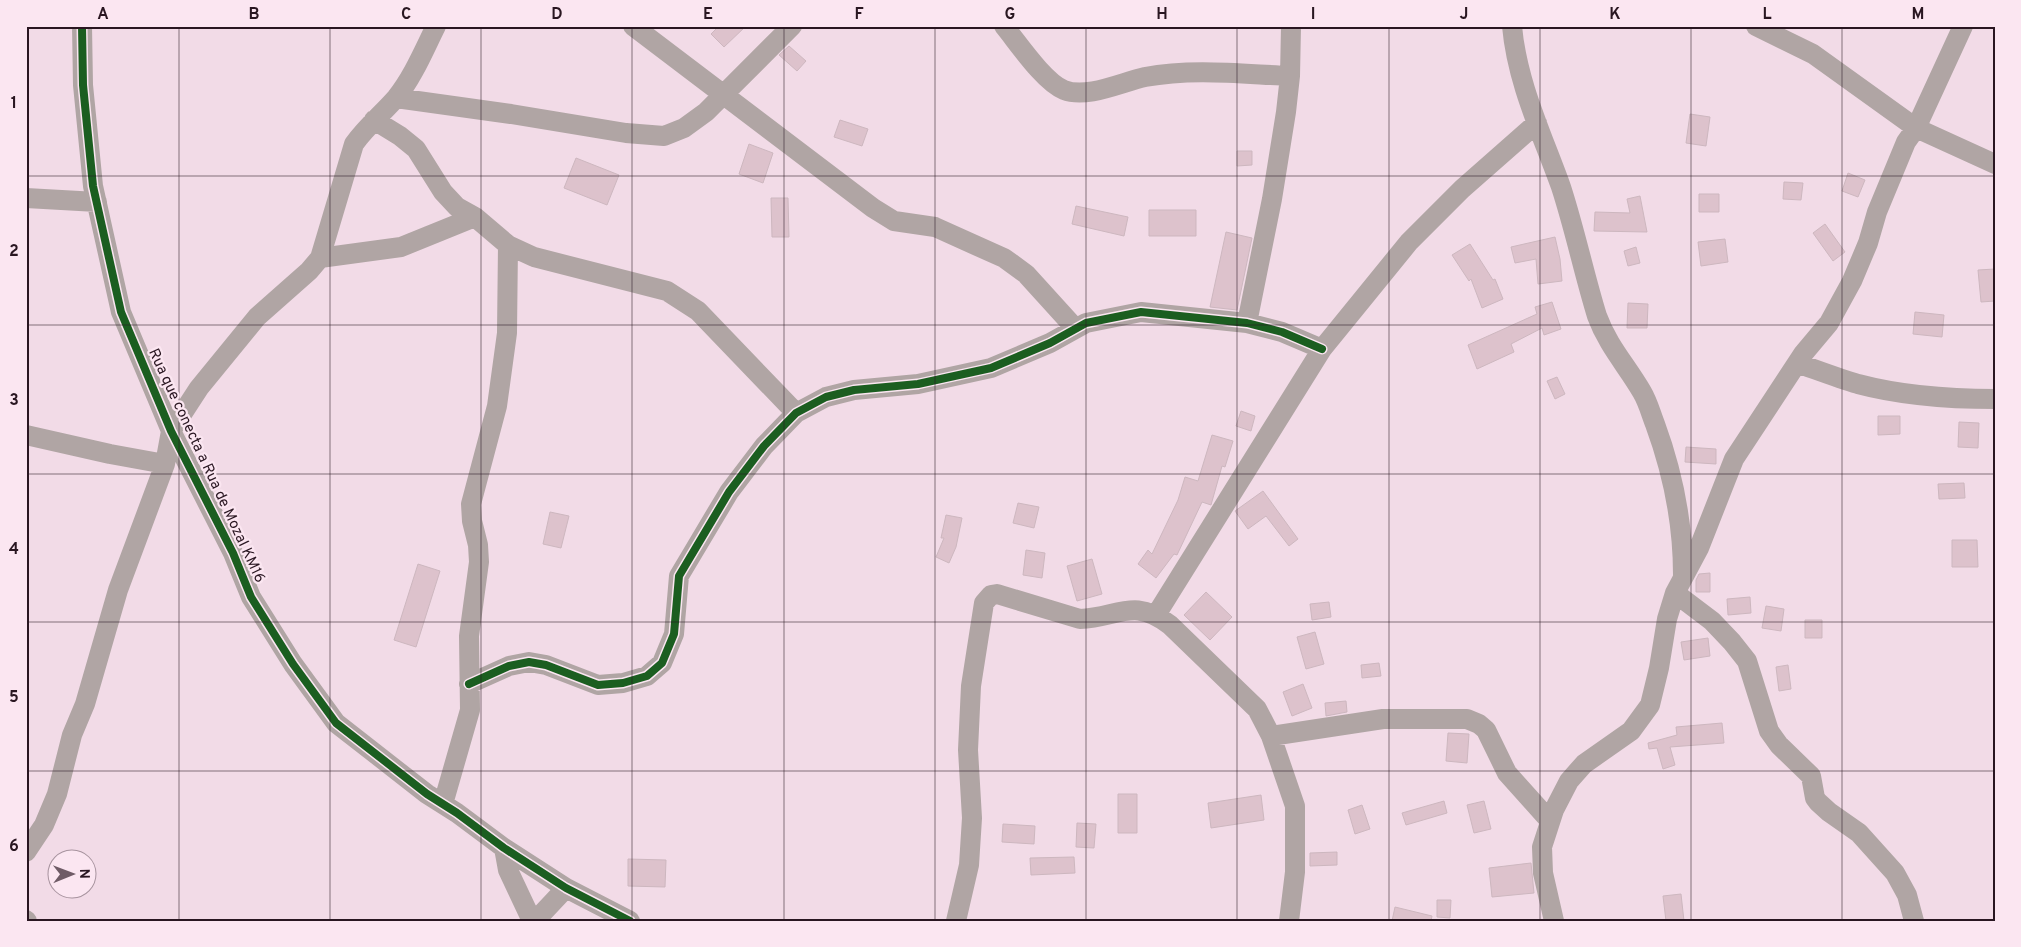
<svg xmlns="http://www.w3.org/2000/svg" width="2021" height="947" viewBox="0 0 2021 947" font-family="Overpass,sans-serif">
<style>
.building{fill:#ddc2cc;stroke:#cdb7bf}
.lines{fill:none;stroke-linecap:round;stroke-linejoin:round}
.minor{stroke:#b0a5a4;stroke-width:20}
.cycleway-casing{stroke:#fbe6f1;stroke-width:11}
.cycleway{stroke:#1b5e20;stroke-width:8}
.grid{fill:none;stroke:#291621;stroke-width:1;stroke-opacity:0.55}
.labels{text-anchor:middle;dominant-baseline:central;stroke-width:4.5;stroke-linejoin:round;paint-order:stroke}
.street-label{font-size:15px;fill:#291621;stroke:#fbe6f1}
.neatline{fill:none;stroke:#291621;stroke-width:2}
.grid-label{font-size:16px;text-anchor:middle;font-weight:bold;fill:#291621}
</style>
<rect width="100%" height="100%" fill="#f2dbe7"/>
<path class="building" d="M719 26H746L724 47 711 34Z
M789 46 806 61 797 71 779 55Z
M1690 114 1710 117 1706 146 1686 143Z
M840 120 868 129 862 146 834 137Z
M749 144 773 153 763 183 739 174Z
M1237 151H1252V165L1237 166Z
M576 158 619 175 607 205 564 188Z
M1848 173 1865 180 1858 197 1842 191Z
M1784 182 1803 183 1801 200 1783 199Z
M1699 194H1719V212H1699Z
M1640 196 1647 232 1594 231 1595 212 1630 213 1627 199Z
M771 198H788L789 237H772Z
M1076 206 1128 217 1124 236 1072 224Z
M1149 210H1196V236H1149Z
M1825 224 1845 252 1833 261 1813 233Z
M1226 232 1252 238 1237 310 1210 307Z
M1555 237 1560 259 1562 281 1538 284 1536 259 1515 263 1511 247Z
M1725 239 1728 262 1701 266 1698 242Z
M1470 244 1493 280 1495 279 1503 299 1482 308 1471 279 1469 281 1452 255Z
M1636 247 1640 263 1628 266 1624 251Z
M1995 269V301L1981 302 1978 270Z
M1552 302 1561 329 1544 335 1542 328 1511 344 1514 352 1477 369 1468 345 1537 314 1535 307Z
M1628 303 1648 304 1647 328H1627Z
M1915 312 1944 315 1942 337 1913 334Z
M1557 377 1565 394 1555 399 1547 381Z
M1241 411 1255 416 1251 431 1236 426Z
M1878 416H1900V434L1878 435Z
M1959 422 1979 423 1978 448 1958 447Z
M1212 435 1233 441 1225 467 1222 466 1211 505 1202 502 1177 555 1174 554 1156 578 1138 564 1148 550 1152 554 1178 500 1185 477 1198 481Z
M1686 447 1716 449V464L1685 462Z
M1964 483 1965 498 1939 499 1938 484Z
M1263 491 1298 539 1289 546 1266 516 1248 529 1235 511Z
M1018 503 1039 507 1034 528 1013 523Z
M550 512 569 516 561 548 543 544Z
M946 515 962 518 956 547 949 563 936 557 944 538H941Z
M1952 540H1977L1978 567H1952Z
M1026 550 1045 553 1042 578 1023 575Z
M1092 559 1102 594 1077 601 1067 566Z
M418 564 440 571 416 647 394 640Z
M1710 573V592H1696V580L1699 574Z
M1206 592 1232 617 1210 640 1184 615Z
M1750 597 1751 613 1728 615 1727 599Z
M1329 602 1331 617 1312 620 1310 604Z
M1766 606 1784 609 1781 631 1762 628Z
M1805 620H1822V638H1805Z
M1315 632 1324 664 1306 669 1297 637Z
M1708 638 1710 656 1684 660 1681 642Z
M1379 663 1381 676 1362 678 1361 665Z
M1788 665 1791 689 1779 691 1776 667Z
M1303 684 1312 708 1292 716 1283 692Z
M1346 701 1347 712 1326 716 1325 703Z
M1722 723 1724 743 1670 747 1675 765 1663 769 1657 748 1649 749 1648 743 1677 735 1676 727Z
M1448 733 1469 734 1467 763 1446 761Z
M1118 794H1137V833H1118Z
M1261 795 1264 820 1211 828 1208 803Z
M1444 801 1447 813 1406 825 1402 813Z
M1484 801 1491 829 1474 833 1467 805Z
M1362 805 1370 829 1355 834 1348 810Z
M1077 823 1096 824 1094 848 1076 847Z
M1003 824 1035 826 1034 844 1002 842Z
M1337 852V865L1310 866V853Z
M1074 857 1075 873 1031 875 1030 858Z
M628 859 666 860 665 887 628 886Z
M1531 863 1534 893 1492 897 1489 868Z
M1681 894 1684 921H1666L1663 896Z
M1437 900H1451L1450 918 1437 917Z
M1395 907 1432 916 1431 921H1392Z"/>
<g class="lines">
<path class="minor" d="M82 26 83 85 93 186 121 312 171 431 233 553 251 597 293 664 336 723 427 794 457 813 504 848 566 888 630 921
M633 26 873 208 894 221 935 227 1004 258 1026 274 1075 328
M1004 26C1018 43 1044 82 1064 90 1087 99 1122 82 1145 77 1193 68 1242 74 1290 76
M1512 26C1517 83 1542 134 1561 187 1575 230 1584 274 1597 316 1608 346 1627 366 1642 392 1648 402 1651 414 1655 424 1673 473 1683 523 1683 575
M1756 26 1813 54 1916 128 1995 164
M396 98 511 114 626 133 664 136 684 128 706 112 792 26
M374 120 400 136 416 149 443 192 457 207 475 217 508 245 534 257 667 291 698 311 796 413
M26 198 97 202
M320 258 354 144C366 127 382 114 396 98 413 77 424 50 436 26
M1247 323 1272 199 1286 112 1290 76 1291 26
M1797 363C1817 370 1838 378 1858 384 1903 396 1949 399 1995 399
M26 435 110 454 165 464
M1675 593 1712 621 1732 642 1747 661 1769 731 1779 745 1811 776 1815 798 1818 802 1829 812 1859 833 1895 873 1907 895 1914 921
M1156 615 1322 349 1409 242 1462 189 1537 123
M469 684 509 666 529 662 546 665 598 685 623 683 647 676 662 663 674 634 679 576 729 492 764 446 796 413 826 397 854 390 918 384 991 368 1050 343 1086 323 1141 312 1247 323 1282 332 1322 349
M1271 736 1383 719H1467L1479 724 1486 730 1507 773 1550 821
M443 804 470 710 469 636 479 562 478 545 472 521 471 504 497 406 507 333 508 245
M504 848 508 870 532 921
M26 852 44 825 57 794 72 735 85 704 118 590 165 464 171 431 199 388 257 317 309 271 320 258 401 247 475 217
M26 920 27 921
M535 921 566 888
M956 921 969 865 972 818 968 750 971 686 984 603 991 595 997 594 1080 619C1119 617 1134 597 1170 625L1257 709 1271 736 1295 806V872L1289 921
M1554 921 1543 873 1542 847 1554 810 1569 781 1584 764 1631 731 1650 705 1659 668 1667 619 1675 593 1699 548 1734 459 1803 354 1829 323 1852 281 1868 243 1877 212 1906 142 1916 128 1963 26"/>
<g class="cycleway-casing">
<path id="cycleway" d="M82 26 83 85 93 186 121 312 171 431 233 553 251 597 293 664 336 723 427 794 457 813 504 848 566 888 630 921
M469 684 509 666 529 662 546 665 598 685 623 683 647 676 662 663 674 634 679 576 729 492 764 446 796 413 826 397 854 390 918 384 991 368 1050 343 1086 323 1141 312 1247 323 1282 332 1322 349"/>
</g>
<use href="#cycleway" class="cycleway"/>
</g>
<path class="grid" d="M179 26V921M330 26V921M481 26V921M632 26V921M784 26V921M935 26V921M1086 26V921M1237 26V921M1389 26V921M1540 26V921M1691 26V921M1842 26V921M26 176H1995M26 325H1995M26 474H1995M26 622H1995M26 771H1995"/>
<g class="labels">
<g class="street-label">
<text transform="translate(206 466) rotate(65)">Rua que conecta a Rua de Mozal KM16</text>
</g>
</g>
<rect width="2021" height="947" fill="none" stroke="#fbe6f1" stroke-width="55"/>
<g transform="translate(72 874) rotate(89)"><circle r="24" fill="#fbe6f1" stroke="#a7939e"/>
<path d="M0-4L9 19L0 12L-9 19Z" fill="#6f5b66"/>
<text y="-8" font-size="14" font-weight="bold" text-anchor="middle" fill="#291621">N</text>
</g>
<rect x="28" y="28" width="1966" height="892" class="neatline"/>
<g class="grid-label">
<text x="103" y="19">A</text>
<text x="254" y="19">B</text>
<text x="406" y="19">C</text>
<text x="557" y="19">D</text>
<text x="708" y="19">E</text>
<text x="859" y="19">F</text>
<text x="1010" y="19">G</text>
<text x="1162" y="19">H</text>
<text x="1313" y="19">I</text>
<text x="1464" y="19">J</text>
<text x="1615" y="19">K</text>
<text x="1767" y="19">L</text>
<text x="1918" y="19">M</text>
<text x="14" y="108">1</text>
<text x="14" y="256">2</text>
<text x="14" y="405">3</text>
<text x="14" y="554">4</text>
<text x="14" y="702">5</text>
<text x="14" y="851">6</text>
</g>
</svg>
